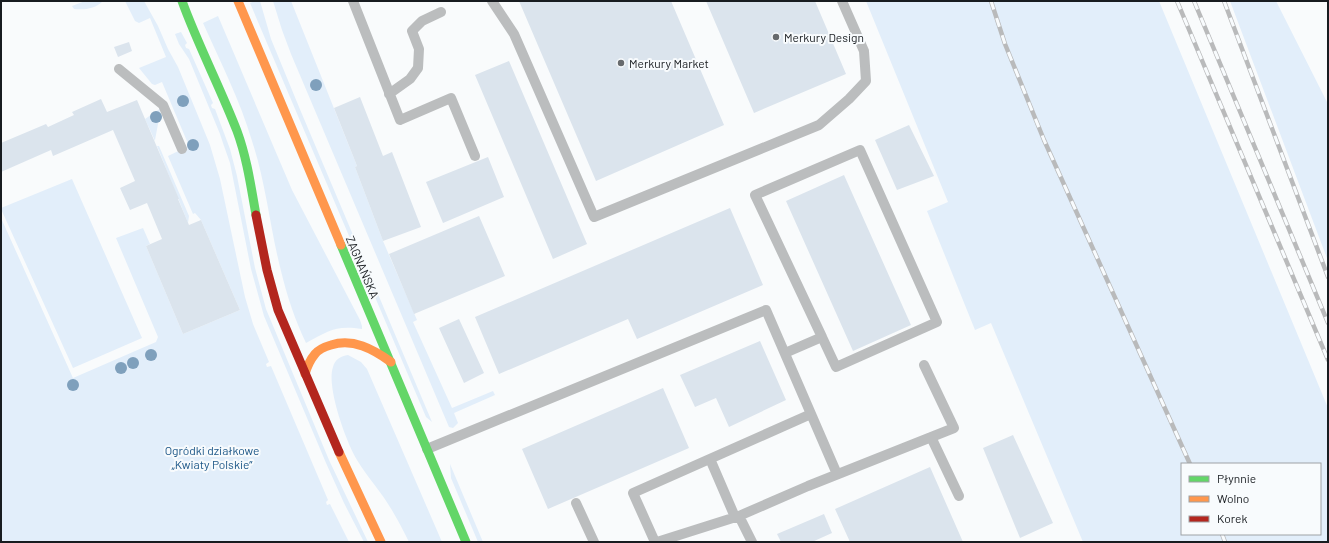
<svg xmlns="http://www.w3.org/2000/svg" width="1329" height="543" viewBox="0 0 1329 543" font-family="Barlow,sans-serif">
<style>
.green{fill:#e2eefa;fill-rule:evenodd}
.building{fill:#dbe4ed}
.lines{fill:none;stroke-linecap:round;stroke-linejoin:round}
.lane{stroke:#bbbdbe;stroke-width:10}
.fast{stroke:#63d668;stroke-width:9}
.slow{stroke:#ff974d;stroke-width:9}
.jam{stroke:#b3261e;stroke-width:9}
.rail-casing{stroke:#b9babb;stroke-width:4.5}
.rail{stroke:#f8fbfd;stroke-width:3;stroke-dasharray:9;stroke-linecap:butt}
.tree{fill:#7fa0bc}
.poi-dot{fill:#676a6d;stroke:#f8fbfd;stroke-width:1.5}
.labels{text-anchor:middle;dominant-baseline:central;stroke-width:4;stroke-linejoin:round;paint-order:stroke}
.poi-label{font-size:12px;fill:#181c20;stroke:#f8fbfd;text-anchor:start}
.street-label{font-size:12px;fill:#181c20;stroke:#f8fbfd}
.park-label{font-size:12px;fill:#1b5687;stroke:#f8fbfd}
</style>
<rect width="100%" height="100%" fill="#f9fbfc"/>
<path class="green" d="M85 1H103C95 9 85 10 74 9L72 6Z
M125 1H144L158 26 168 49 178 67 210 145 220 179 245 297 253 324 269 362 266 364 267 367 271 366 328 500 326 502 327 505 330 504 349 542H1V218L73 378 156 342 158 337 116 238 143 228 150 244 146 246 183 334 240 310 201 220 195 213 193 214 168 156 189 146 162 82 155 85 152 84 139 68 166 57 150 18 139 23 135 21Z
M255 1H260L271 39 299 107 432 422 426 417 250 3Z
M273 1H291L357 166 355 167 383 241 417 320 413 322 452 408 493 391 495 395 454 413 458 423 453 428 449 427 291 54 282 30Z
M866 1H1159L1328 408V542H1083L991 323 975 330 927 211 948 202ZM1182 464H1320V534H1182Z
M1230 1H1276L1328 104V261Z
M218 16 292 190 360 320 362 326V329C335 325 329 331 306 343 295 320 287 296 281 271 270 228 266 183 252 141 240 100 220 61 203 23Z
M181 32 187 43 185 45 186 48 189 49 213 103 211 105 212 108 215 109 230 149 237 176 255 268 266 309 329 460 368 542H364L344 503 326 463 264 316 251 269 230 163 224 146 220 134 189 59 179 44 175 34Z
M161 108 155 140V141L145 119Z
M157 146H159L189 216 188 223Z
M72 179 142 338 73 368 1 209V208Z
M348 355 361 362 367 369 442 542H409C404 532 399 522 393 512 383 494 368 478 357 460 346 442 326 386 333 367 335 359 341 356 348 355Z
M450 464 483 542H478L451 478Z"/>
<path class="building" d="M519 1H671L724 125 596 181Z
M706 1H815L846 74 754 113Z
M129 42 132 51 118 57 114 47Z
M509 61 587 244 553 259 475 75Z
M360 97 383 156 392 152 421 227 383 241 355 167 357 166 334 108Z
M101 99 107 112 137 100 179 199H178L189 225 201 220 240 310 183 334 146 246 162 239 147 203 130 210 120 188 135 181 113 130 53 156 51 150 1 172V143L46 124 48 127 74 115 72 112Z
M909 125 934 176 897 190 875 140Z
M488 157 504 197 443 223 426 182Z
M844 175 911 325 853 351 786 201Z
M730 208 763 285 637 339 628 319 499 374 475 317Z
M479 216 505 276 414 314 389 254Z
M459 319 484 373 464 383 439 328Z
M760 341 786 400 729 427 716 398 695 407 680 375Z
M663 388 689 448 548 509 522 449Z
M1013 435 1053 523 1020 538 983 448Z
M930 467 963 542H850L835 509Z
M824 514 832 533 812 542H781L777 534Z"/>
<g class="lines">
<path class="lane" d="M353 1 400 120 451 98 475 156
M492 1 514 34 594 217 819 125 849 99 866 81 864 51 842 1
M119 69 163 105 182 149
M389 94 410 79 418 68 419 49 412 31 422 21 441 12
M785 353 822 337 755 195 860 150 937 322 836 367 822 337
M931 437 959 496
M427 449 766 310 837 474
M710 459 735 517
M576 503 594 542
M739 516 752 542
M655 542 633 493 811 414
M657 542 739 516 808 486 954 428 924 365"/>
<path class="fast" d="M182 1C198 45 220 87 237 131 247 158 251 187 256 215
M341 245 466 542"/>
<path class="slow" d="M238 1 341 245
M305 374C307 367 310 360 315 354 319 349 324 347 331 345 353 338 373 349 391 362
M339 452 381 542"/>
<path class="jam" d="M256 215 267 270 278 310 339 452"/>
<g class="rail-casing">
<path id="rail" d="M991 1 1005 44 1044 140 1190 464
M1177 1 1328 360
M1194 1 1328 323
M1224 1 1328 277
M1222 534 1225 542"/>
</g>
<use href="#rail" class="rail"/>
</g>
<g class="tree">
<circle cx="316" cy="85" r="6"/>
<circle cx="183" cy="101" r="6"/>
<circle cx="156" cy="117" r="6"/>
<circle cx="193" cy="145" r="6"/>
<circle cx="151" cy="355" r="6"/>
<circle cx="133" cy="363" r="6"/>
<circle cx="121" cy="368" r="6"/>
<circle cx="73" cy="385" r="6"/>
</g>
<g class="poi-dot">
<circle cx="776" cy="37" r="4"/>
<circle cx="621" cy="63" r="4"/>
</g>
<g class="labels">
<g class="poi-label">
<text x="784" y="37">Merkury Design</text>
<text x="629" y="63">Merkury Market</text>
</g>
<g class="street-label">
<text transform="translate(363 267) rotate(67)">ZAGNAŃSKA</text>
</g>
<g class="park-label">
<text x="212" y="450">Ogródki działkowe<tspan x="212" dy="14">„Kwiaty Polskie”</tspan></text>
</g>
</g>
<rect width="1329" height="543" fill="none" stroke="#181c20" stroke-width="4"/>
<rect x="1181" y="463" width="140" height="72" fill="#f8fbfd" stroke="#9ea2a5"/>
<rect x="1189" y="476" width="20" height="6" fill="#63d668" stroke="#9ea2a5"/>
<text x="1217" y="483" font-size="12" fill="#181c20">Płynnie</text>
<rect x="1189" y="496" width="20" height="6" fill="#ff974d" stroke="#9ea2a5"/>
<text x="1217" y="503" font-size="12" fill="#181c20">Wolno</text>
<rect x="1189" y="516" width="20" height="6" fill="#b3261e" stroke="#9ea2a5"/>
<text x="1217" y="523" font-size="12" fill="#181c20">Korek</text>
</svg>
